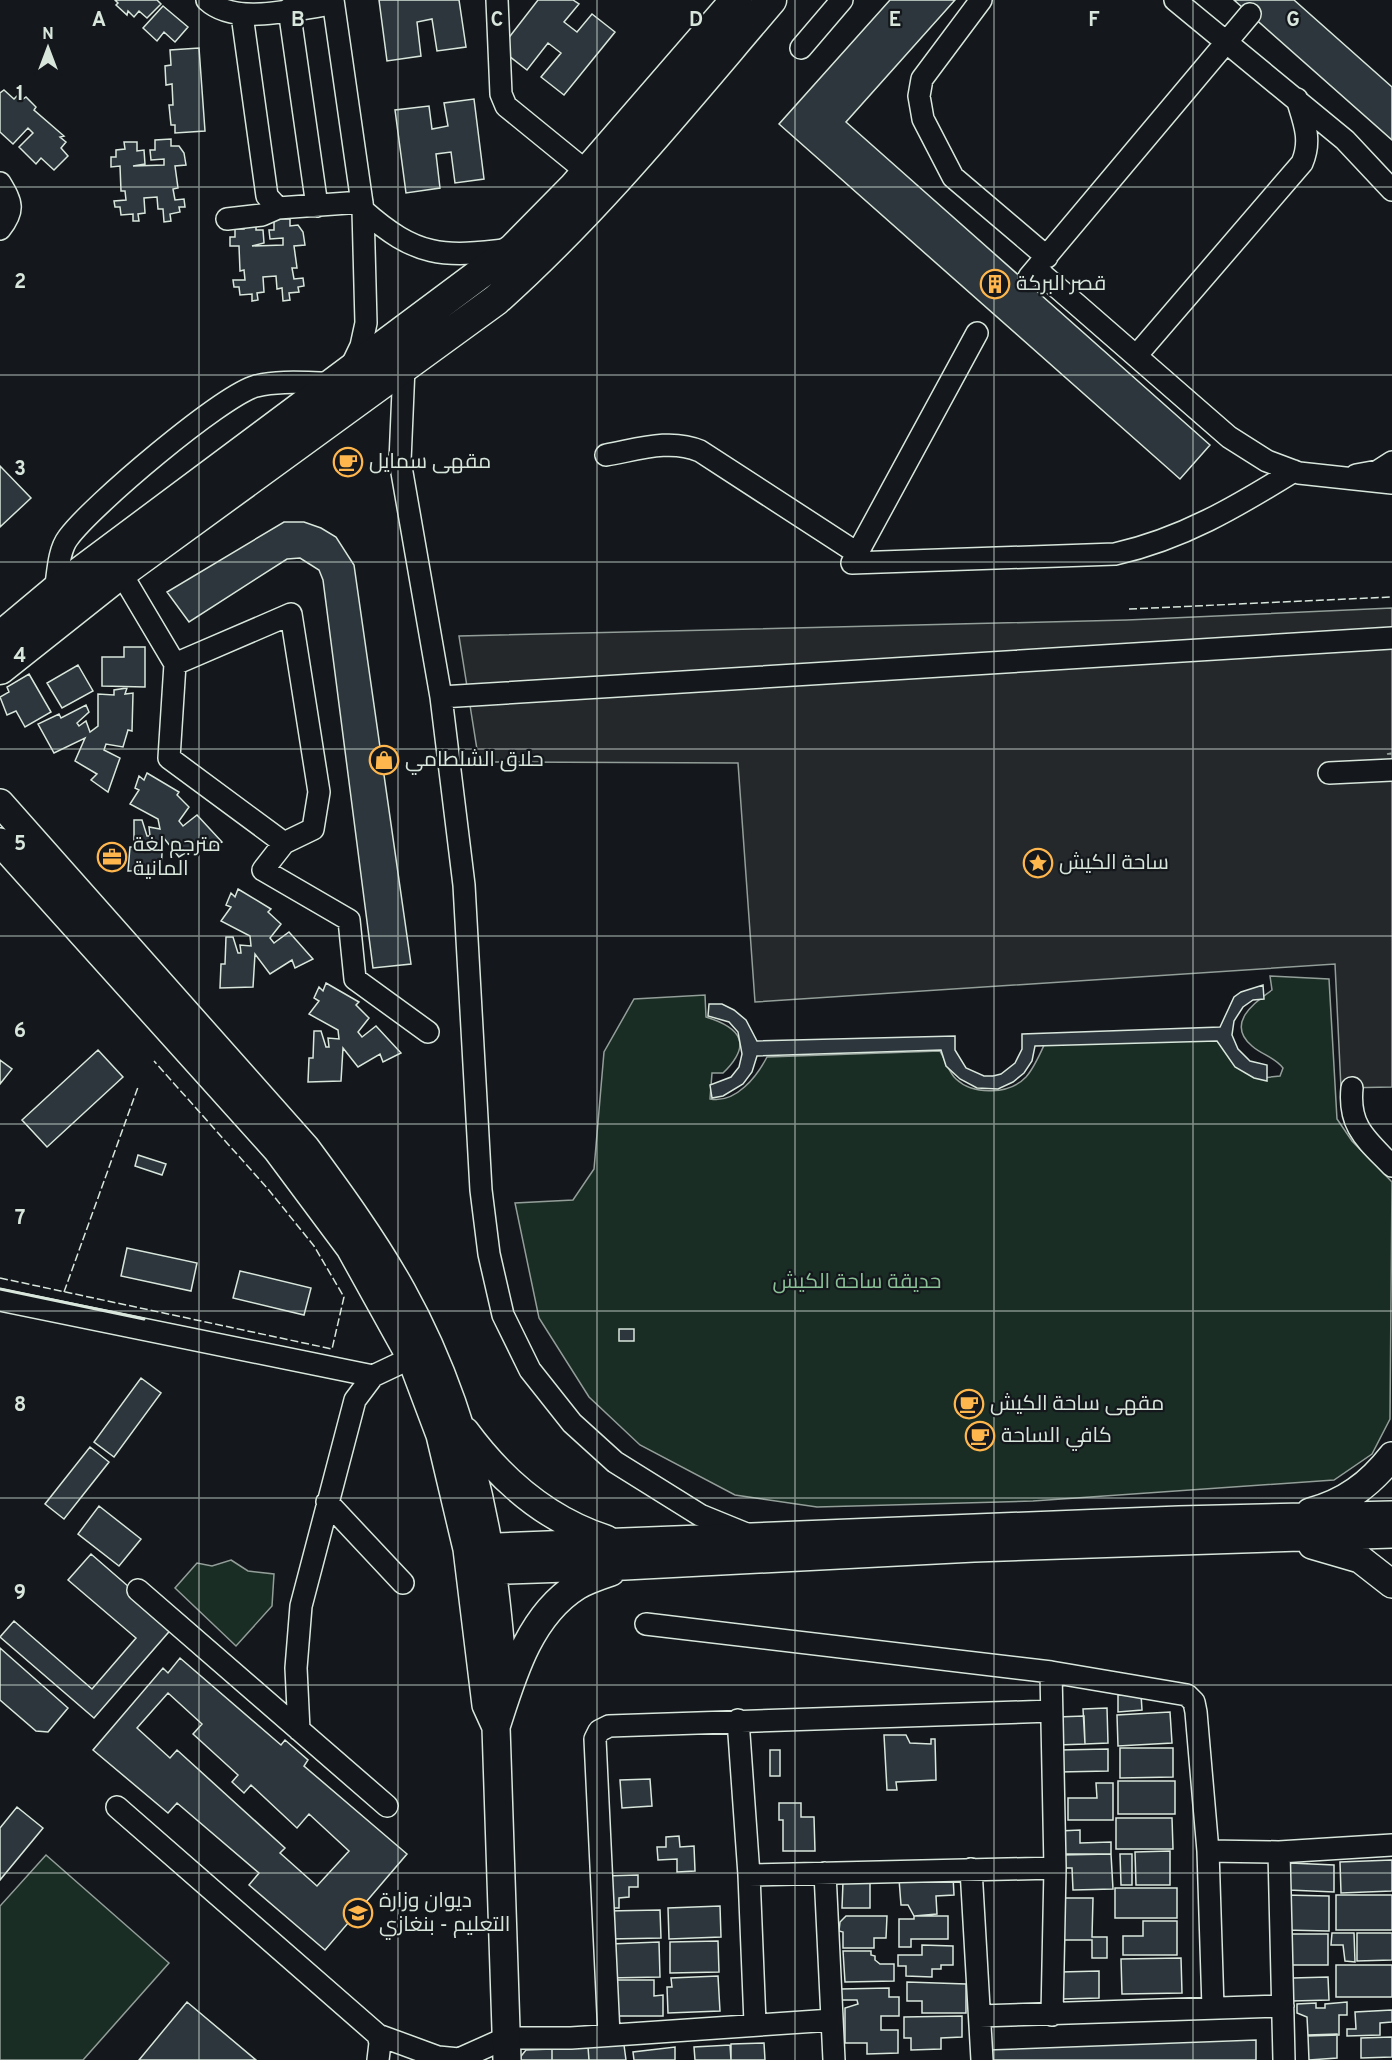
<svg xmlns="http://www.w3.org/2000/svg" width="1392" height="2060" viewBox="0 0 1392 2060" font-family="Overpass,Cairo,sans-serif">
<style>
.green{fill:#1a2d24;stroke:#939e99;stroke-width:1.5}
.parking{fill:#24282b;stroke:#939e99;stroke-width:1.5}
.building{fill:#2c363c;stroke:#d8e6dc;stroke-width:1.5;fill-rule:evenodd}
.lines{fill:none;stroke-linecap:round;stroke-linejoin:round}
.minor-casing{stroke:#d8e6dc;stroke-width:24}
.major-casing{stroke:#d8e6dc;stroke-width:30}
.highway-casing{stroke:#d8e6dc;stroke-width:33}
.minor{stroke:#14181c;stroke-width:21}
.major{stroke:#14181c;stroke-width:27}
.highway{stroke:#14181c;stroke-width:30}
.fence{stroke:#d8e6dc;stroke-width:1.5;stroke-dasharray:8 3;stroke-linecap:butt}
.wall{stroke:#d8e6dc;stroke-width:3}
.grid{fill:none;stroke:#d8e6dc;stroke-width:1.5;stroke-opacity:0.55}
.labels{text-anchor:middle;dominant-baseline:central;stroke-width:4.5;stroke-linejoin:round;paint-order:stroke}
.poi-label{font-size:21px;fill:#d8e6dc;stroke:#14181c;text-anchor:start}
.park-label{font-size:21px;fill:#8ac095;stroke:#14181c}
.grid-label{font-size:20px;text-anchor:middle;font-weight:bold;fill:#d8e6dc;stroke:#14181c;stroke-width:4.5;stroke-linejoin:round;paint-order:stroke}
</style>
<rect width="100%" height="100%" fill="#14181c"/>
<path class="green" d="M1270 976 1329 979 1337 1119 1352 1141 1392 1182 1390 1419 1372 1454 1334 1480 1033 1501 817 1507 735 1495 640 1445 589 1397 539 1318 515 1203 573 1200 594 1169 604 1052 634 999 705 995 706 1017C742 1028 752 1045 723 1073H712L710 1099C736 1104 757 1076 767 1057L940 1051C945 1059 949 1073 956 1079 974 1096 1010 1094 1026 1077 1034 1068 1040 1054 1045 1043L1219 1038 1262 1078 1280 1076 1283 1068C1275 1057 1262 1055 1252 1046 1226 1024 1253 1003 1272 990Z
M231 1560 248 1571 274 1574 272 1606 236 1646 175 1588 197 1563 212 1566Z
M46 1855 169 1963 83 2060H0V1906Z"/>
<path class="parking" d="M1392 608V753L1387 754H1392V1087L1341 1088 1335 964 755 1002 738 763 479 762 459 636 1127 620Z"/>
<path class="building" d="M115 0H157L161 4 147 18 139 11 134 17 128 11 127 15 116 5 118 3Z
M379 0H459L466 47 437 51 432 19 417 22 421 56 387 61Z
M538 0H573L579 4 564 22 577 32 592 14 615 32 564 95 541 77 561 53 548 43 527 70 500 49Z
M890 0H955L846 122 1210 445 1180 479 779 124Z
M1234 0H1294L1392 87V140Z
M163 6 188 27 175 42 164 32 157 41 143 28Z
M199 48 205 131 175 133V125H171L169 105H173L172 84 166 85 165 66 171 65 170 50Z
M4 90 14 99 18 95 23 99 26 97 36 107 34 110 64 136 60 137 66 142 61 148 68 156 54 170 41 158 36 164 19 147 33 133 28 128 13 144 0 132V93Z
M474 99 484 179 455 183 451 152 436 154 440 188 406 193 395 110 429 106 432 129 448 126 444 103Z
M171 139V146H179L184 153 186 165 175 166 178 188 173 189 175 200 184 199 185 207H179L180 212 170 214 171 221 164 222 163 209H158L157 197 144 198 145 213 138 214 139 221H133V214L121 215 120 207H115L114 201 126 200 125 191H121L120 166 111 167V157H116V150L125 149 124 142H137V151L144 150 145 164 133 166 164 165V159L151 160 150 150H155V140Z
M274 219H290V226L298 225 303 232 305 245 294 246 297 268H292L294 279 303 278 304 286 298 287 299 292 289 293 290 300 283 301 282 288 277 289 276 276 263 277 264 292 257 293 258 300 252 301V294L240 295 239 287H234L233 280H245L244 270 240 271 239 246H230V237H235V229H244L243 222 256 221V230H263L264 243 252 246 283 245V238L270 239 269 230H274Z
M0 466 31 498 0 527Z
M284 522H304L321 528 336 537 354 565 411 964 373 968 323 580 319 570 300 558 287 559 189 622 167 592Z
M124 647H145V687L102 686V657H124Z
M78 665 93 691 62 708 47 683Z
M29 674 51 712 25 727 16 711 7 715 0 697 9 692 7 687Z
M127 688 125 694 133 693 132 731 128 730 123 747 106 744 104 750 120 758 108 792 91 780 97 774 75 761 85 738 54 753 38 724 59 714 61 718 86 705 89 712 77 723 79 726 86 721 90 732 98 726V694L114 695V690Z
M147 773 179 792 177 795 189 807 179 821 183 826 197 815 222 842 203 851 201 843 179 857 163 837 161 870 128 871 130 847H134V820H142L147 836H150L149 827 160 829 158 819 130 804 139 790 135 788 139 776 144 780Z
M238 889 271 909 268 912 281 924 270 938 274 943 289 932 313 959 295 968 292 960 270 974 255 954 253 987 220 988 221 964H225L226 937H233L238 953H241L240 945 251 946 250 936 221 921 231 907 226 905 231 893 235 897Z
M326 983 359 1002 356 1005 369 1018 358 1032 362 1037 376 1026 401 1053 383 1062 380 1054 358 1067 343 1048 341 1081 308 1082 309 1058H313L314 1031H321L326 1047H329L328 1038 339 1039 338 1030 309 1014 319 1001 314 998 319 987 323 991Z
M1263 985 1264 999 1253 1000 1243 1007 1234 1021 1232 1035 1238 1049 1250 1061 1267 1065V1081L1254 1078 1235 1067 1217 1041 1035 1046 1032 1061 1024 1073 1013 1082 998 1089 977 1088 960 1079 946 1066 941 1050 757 1056 752 1072 743 1084 723 1096 712 1098 710 1085 731 1077 739 1067 742 1054 738 1032 729 1022 708 1016 709 1004H722L734 1010 746 1020 757 1041 955 1036V1050L966 1068 984 1076H993L1001 1074 1015 1063 1022 1049V1034L1220 1027 1234 997 1241 992Z
M98 1050 123 1077 47 1147 22 1120Z
M0 1060 12 1069 0 1084Z
M138 1155 166 1164 162 1175 135 1166Z
M127 1248 197 1263 191 1291 121 1276Z
M240 1271 311 1288 304 1315 233 1298Z
M619 1329H634V1341H619Z
M141 1378 161 1393 114 1457 94 1442Z
M90 1447 109 1462 64 1519 45 1504Z
M99 1506 141 1539 119 1566 78 1534Z
M91 1554 174 1626 94 1718 0 1637 14 1621 92 1689 136 1638 68 1580Z
M0 1648 68 1708 48 1732 36 1731 0 1700Z
M180 1658 281 1745 285 1740 308 1760 304 1766 407 1854 325 1950 249 1885 259 1873 177 1803 168 1813 93 1750 163 1668 168 1673ZM168 1693 202 1724 193 1734 238 1775 232 1782 244 1793 251 1785 297 1828 309 1814 349 1851 317 1886 280 1853 285 1848 177 1750 170 1758 137 1728Z
M1141 1694 1142 1710 1118 1712V1695Z
M1107 1708 1108 1743 1085 1744 1083 1709Z
M1170 1712 1172 1743 1118 1746 1117 1715Z
M1084 1716 1085 1744 1058 1745 1057 1717Z
M884 1735H906L910 1743 931 1744V1739H935L936 1780 896 1782 897 1790H887Z
M1120 1748H1173V1777L1120 1778Z
M1108 1749V1771L1060 1772V1750Z
M770 1750H780V1776H770Z
M650 1779 652 1806 622 1808 620 1780Z
M1118 1781H1175V1814H1118Z
M1096 1783H1113V1820H1068V1798H1097Z
M779 1803H801V1817H814L815 1851H783V1820H779Z
M17 1807 43 1828 0 1880V1828Z
M1116 1818H1172L1173 1849H1116Z
M1080 1830V1843L1111 1842V1854H1059V1831Z
M679 1836 680 1847 694 1846 695 1871 677 1872V1859L658 1860 657 1847H666V1837Z
M1170 1851V1885H1136L1135 1852Z
M1111 1854 1113 1889 1073 1890 1072 1868H1061V1855Z
M1120 1854H1132V1885H1121Z
M1392 1860V1891L1341 1893 1340 1862Z
M1290 1863 1334 1865V1892L1289 1890Z
M638 1875V1887H629V1897L619 1898V1908H606L605 1876Z
M953 1876 954 1895 936 1896 937 1914 914 1916 908 1905H901L899 1879Z
M843 1882H870V1908H842Z
M1115 1888H1177V1918H1115Z
M1284 1895 1329 1896V1931L1284 1930Z
M1336 1895H1392V1930H1336Z
M1057 1898H1093L1092 1937H1107V1958H1092V1940H1056Z
M720 1906 721 1937 669 1939 668 1908Z
M660 1910 661 1938 609 1939 608 1911Z
M846 1916H887L886 1938H874V1948H843V1932L839 1931 840 1922Z
M914 1916H948V1939H911V1947H899V1919H914Z
M1143 1921H1177V1955H1123V1936H1143Z
M1332 1933H1354L1355 1962 1345 1961 1343 1945H1331Z
M1357 1933H1392V1960L1357 1961Z
M1291 1934H1328V1965H1291Z
M718 1941 719 1972 670 1973V1942Z
M659 1942 660 1977 609 1978 610 1944Z
M922 1945 953 1946V1965H941V1969H932V1977L906 1976V1966H898V1955H922Z
M843 1951H871V1955L875 1956V1960L880 1964H894V1981L845 1982Z
M1181 1958 1182 1993 1122 1994 1121 1959Z
M1336 1965H1392V1997H1336Z
M1099 1971V1998L1062 1999 1061 1972Z
M718 1976 720 2011 668 2013 667 1987H672L671 1978Z
M1328 1977 1329 2000 1293 2001V1978Z
M610 1980H654V1996L663 1995V2016H610Z
M907 1982 966 1984V2013H922V2001H907Z
M889 1988V1997H899V2016H881V2030H898V2053L867 2054V2043H845V2008L858 2004 857 2000H842L841 1989Z
M187 2002 256 2060H139Z
M1347 2002V2015H1339V2035L1308 2036 1307 2017 1297 2013V2004L1316 2003V2008H1325V2004Z
M1392 2010V2022L1380 2023V2035L1347 2036V2029H1356L1355 2012Z
M962 2016V2037L941 2038V2049L911 2050V2038H904V2017Z
M1337 2034V2058L1309 2060 1308 2035Z
M1392 2037V2057L1361 2058V2038Z
M1256 2040V2060H988V2050Z
M764 2043 765 2060H731V2044Z
M624 2045 626 2060H589L588 2047Z
M730 2045 731 2060H695L694 2047Z
M588 2047 589 2060H552V2049Z
M675 2047V2060H634L633 2052Z
M552 2049V2060H518L526 2050Z"/>
<g class="lines">
<g class="minor-casing">
<path id="minor" d="M207 0C236 27 297 8 333 4
M333 0 363 210 366 323 361 346 350 369
M497 0 501 94 506 106 587 172
M981 0 922 79 919 96 923 119 953 177 1047 257
M1175 0 1345 140 1392 190
M289 9 317 206
M242 15 267 196 278 208 362 202
M801 48 842 0
M0 183C12 203 15 210 0 229
M363 210C416 257 442 258 511 249
M227 219 262 215 278 208
M1036 269 1229 437 1267 461 1299 473 1392 483
M1029 277 1250 14
M1136 356 1302 163C1312 140 1304 122 1297 99
M404 367 400 461 441 697 464 885 481 1190 489 1254 503 1315 530 1370 572 1423 615 1462 700 1515 749 1535
M606 455C636 450 670 438 700 451L857 553
M1356 475 1378 471 1392 462
M852 563 1115 554C1182 539 1236 507 1294 471
M852 563 977 333
M121 573 175 664 169 758 284 843 313 829 319 792 291 614 175 664
M55 591C58 575 58 551 68 538 91 506 221 396 256 386 280 380 308 383 333 383
M441 697 1392 638
M1329 773 1392 770
M284 843 263 870 349 920 355 979 428 1032
M1352 1088C1348 1127 1367 1140 1392 1166
M0 1300 373 1376
M327 1502 403 1583
M138 1590 387 1806
M646 1624 1051 1672 1187 1695 1194 1702 1196 1712 1208 1851 1213 2008
M1051 1672 1055 1868 1052 2015
M738 1720 749 1875 755 2023
M299 1730 296 1668 301 1606 355 1400 373 1376 411 1358
M117 1807 378 2035 438 2057 459 2059 506 2038H571L832 2020
M1208 1851 1279 1852 1392 1845
M1279 1852 1284 2060
M971 1869 982 2060
M825 1873 834 2060
M749 1875 1055 1868
M980 2016 1283 2006
M609 2035 595 1739 599 1731 609 1726 1051 1711
M378 2060 380 2043 378 2035"/>
</g>
<g class="major-casing">
<path id="major" d="M0 803 306 1148C340 1194 374 1241 402 1291 446 1370 474 1460 489 1549 497 1596 500 1645 505 1693
M0 842 277 1150 350 1248 411 1358 440 1435 467 1549 486 1705 496 1727
M465 1431C501 1480 547 1520 606 1539
M1310 1512C1345 1503 1370 1484 1392 1456
M1312 1545 1360 1559 1392 1584
M473 1548 1179 1520 1392 1515
M474 1571 625 1566 974 1548 1392 1534
M507 2060 496 1727C512 1677 529 1616 577 1586 587 1580 599 1576 611 1572"/>
</g>
<g class="highway-casing">
<path id="highway" d="M0 637 55 591 513 249 574 187 736 0
M0 669 121 573 496 300C598 209 683 103 771 0"/>
</g>
<use href="#minor" class="minor"/>
<use href="#major" class="major"/>
<use href="#highway" class="highway"/>
<path class="fence" d="M1129 609 1392 597
M0 1278 332 1349 344 1297 314 1246 268 1189 154 1061
M64 1292 138 1087"/>
<path class="wall" d="M0 1289 144 1319"/>
</g>
<path class="grid" d="M199 0V2060M398 0V2060M597 0V2060M795 0V2060M994 0V2060M1193 0V2060M0 187H1392M0 375H1392M0 562H1392M0 749H1392M0 936H1392M0 1124H1392M0 1311H1392M0 1498H1392M0 1685H1392M0 1873H1392"/>
<defs>
<g id="building-ring" transform="scale(1.5)"><circle r="9.5" fill="#14181c" stroke="#ffb74d" stroke-width="1.5"/><path d="M-4-6H4V6H1V3H-1V6H-4ZM-2.5-4.3h1.7v1.8h-1.7ZM.8-4.3h1.7v1.8H.8ZM-2.5-1h1.7V.8h-1.7ZM.8-1h1.7V.8H.8Z" fill="#ffb74d"/></g>
<g id="cafe-ring" transform="scale(1.5)"><circle r="9.5" fill="#14181c" stroke="#ffb74d" stroke-width="1.5"/><path d="M-5.5-4.5H6V0H3Q3 3.5 0 3.5H-2.5Q-5.5 3.5-5.5 0ZM3-3.2v2h1.7v-2ZM-6 4.5H4V6H-6Z" fill="#ffb74d"/></g>
<g id="shop-ring" transform="scale(1.5)"><circle r="9.5" fill="#14181c" stroke="#ffb74d" stroke-width="1.5"/><path d="M-5-2.5h2.3a2.7 3.5 0 0 1 5.4 0H5L5.5 6h-11ZM-1.5-2.5h3a1.5 2.3 0 0 0-3 0Z" fill="#ffb74d"/></g>
<g id="office-ring" transform="scale(1.5)"><circle r="9.5" fill="#14181c" stroke="#ffb74d" stroke-width="1.5"/><path d="M-6-3h4V-5.5h4V-3h4V5H-6ZM-1-4.5V-3h2v-1.5ZM-6 0V1H6V0Z" fill="#ffb74d"/></g>
<g id="sight-ring" transform="scale(1.5)"><circle r="9.5" fill="#14181c" stroke="#ffb74d" stroke-width="1.5"/><path d="M0-6L1.8-2.2L6-1.7L2.9 1.2L3.7 5.4L0 3.3L-3.7 5.4L-2.9 1.2L-6-1.7L-1.8-2.2Z" fill="#ffb74d"/></g>
<g id="school-ring" transform="scale(1.5)"><circle r="9.5" fill="#14181c" stroke="#ffb74d" stroke-width="1.5"/><path d="M0-5L7-2L0 1L-7-2ZM-4 1L0 2.5L4 1V4Q0 6-4 4Z" fill="#ffb74d"/></g>
</defs>
<g fill-rule="evenodd">
<use href="#building-ring" x="995" y="284"/>
<use href="#cafe-ring" x="348" y="462"/>
<use href="#shop-ring" x="384" y="760"/>
<use href="#office-ring" x="112" y="857"/>
<use href="#sight-ring" x="1038" y="863"/>
<use href="#cafe-ring" x="969" y="1404"/>
<use href="#cafe-ring" x="980" y="1436"/>
<use href="#school-ring" x="358" y="1913"/>
</g>
<g class="labels">
<g class="poi-label">
<text x="1016" y="284">قصر البركة</text>
<text x="369" y="462">مقهى سمايل</text>
<text x="405" y="760">حلاق الشلطامي</text>
<text x="133" y="845">مترجم لغة<tspan x="133" dy="24">المانية</tspan></text>
<text x="1059" y="863">ساحة الكيش</text>
<text x="990" y="1404">مقهى ساحة الكيش</text>
<text x="1001" y="1436">كافي الساحة</text>
<text x="379" y="1901">ديوان وزارة<tspan x="379" dy="24">التعليم - بنغازي</tspan></text>
</g>
<g class="park-label">
<text x="857" y="1282">حديقة ساحة الكيش</text>
</g>
</g>
<g class="grid-label">
<text x="99" y="26">A</text>
<text x="298" y="26">B</text>
<text x="497" y="26">C</text>
<text x="696" y="26">D</text>
<text x="895" y="26">E</text>
<text x="1094" y="26">F</text>
<text x="1293" y="26">G</text>
<text x="20" y="100">1</text>
<text x="20" y="288">2</text>
<text x="20" y="475">3</text>
<text x="20" y="662">4</text>
<text x="20" y="850">5</text>
<text x="20" y="1037">6</text>
<text x="20" y="1224">7</text>
<text x="20" y="1411">8</text>
<text x="20" y="1599">9</text>
</g>
<g transform="translate(48 48)" stroke="#14181c" stroke-width="4.5" paint-order="stroke">
<path d="M0-4.5L10 22L0 15L-10 22Z" fill="#d8e6dc"/>
<text y="-9" font-size="16" font-weight="bold" text-anchor="middle" fill="#d8e6dc">N</text>
</g>
</svg>
